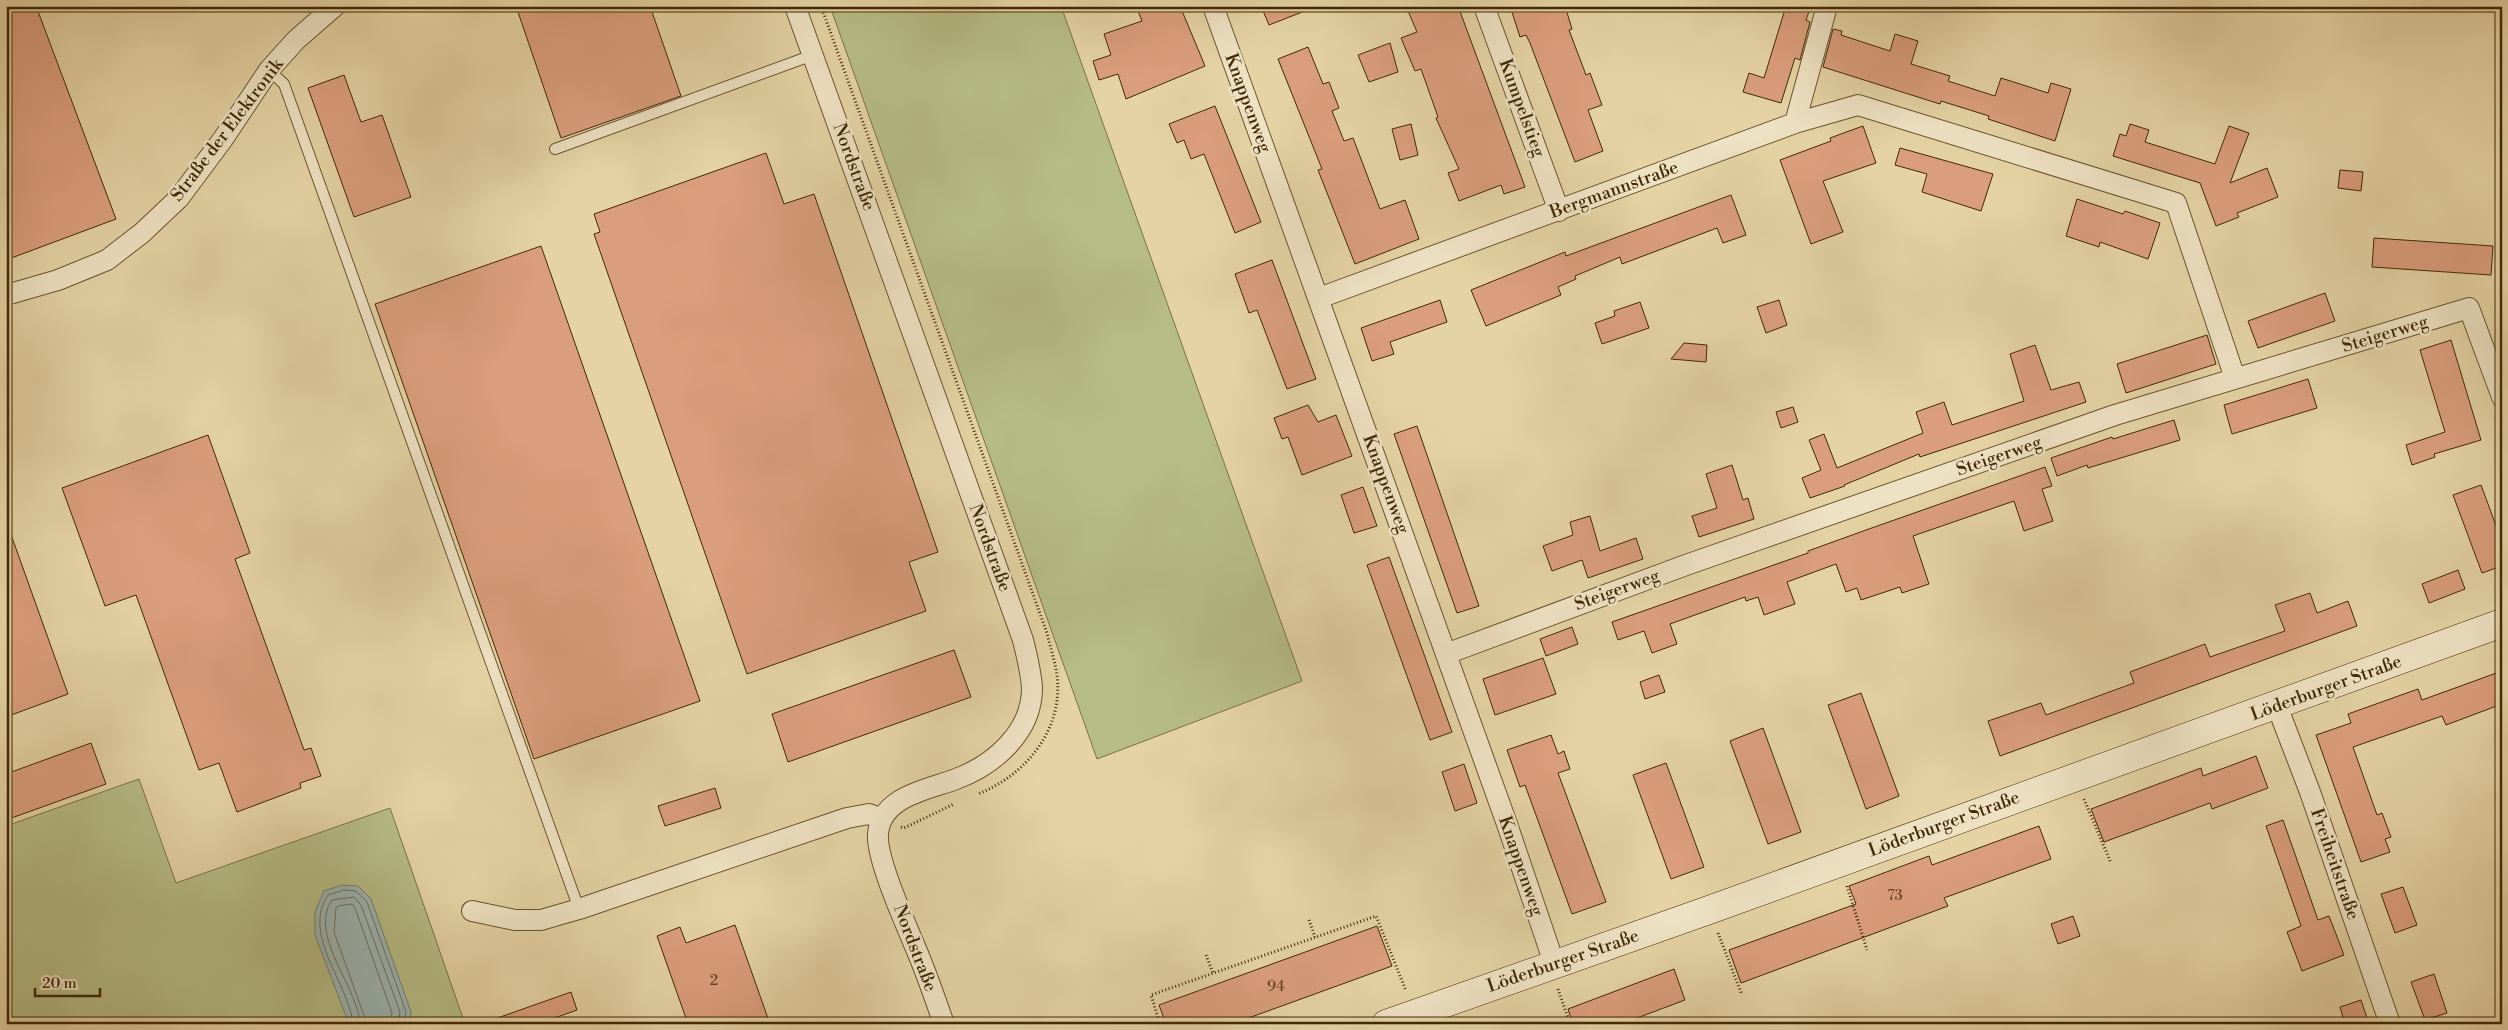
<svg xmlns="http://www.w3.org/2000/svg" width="2508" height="1030" viewBox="0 0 2508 1030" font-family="'Libre Bodoni',serif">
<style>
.green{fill:#b6bc85;stroke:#7b7246}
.water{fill:#9bb5b2;stroke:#777d6e}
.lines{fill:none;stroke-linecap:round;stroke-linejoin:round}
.shore{stroke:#6e6f5c;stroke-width:1}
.building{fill:#db9e7c;stroke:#402907}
.lane-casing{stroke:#69542e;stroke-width:12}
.street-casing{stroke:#69542e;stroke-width:22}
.secondary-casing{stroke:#402907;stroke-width:29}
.path{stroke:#402907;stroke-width:3;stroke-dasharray:1 2.5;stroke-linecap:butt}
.lane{stroke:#eee2c4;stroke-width:10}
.street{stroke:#eee2c4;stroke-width:20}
.secondary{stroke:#eee2c4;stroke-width:28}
.labels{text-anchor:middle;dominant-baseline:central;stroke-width:5;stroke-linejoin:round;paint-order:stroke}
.number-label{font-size:15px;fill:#674624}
.street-label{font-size:18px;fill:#402907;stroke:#eee2c4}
</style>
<rect width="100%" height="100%" fill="#e5d3a4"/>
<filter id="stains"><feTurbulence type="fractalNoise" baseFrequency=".004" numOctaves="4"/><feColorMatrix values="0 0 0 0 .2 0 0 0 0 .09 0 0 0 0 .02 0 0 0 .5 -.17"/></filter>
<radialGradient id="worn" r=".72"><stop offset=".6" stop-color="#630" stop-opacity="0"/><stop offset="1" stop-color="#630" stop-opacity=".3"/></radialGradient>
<path class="green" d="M830 6H991L993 11 1026 6H1061L1302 681 1097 759Z
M139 779 176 883 390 808 465 1024H6V826Z"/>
<path class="water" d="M343 885 358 886 371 899 411 1012 409 1024H349L315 935V912L324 891Z"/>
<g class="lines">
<path class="shore" d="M353 1024C349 983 301 935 328 895L344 890 356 891 367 902 406 1012 404 1024
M360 1024C358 987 308 935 332 900L354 897 361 905 400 1012 398 1024
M367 1024 334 932 336 908 338 906 352 904 355 908 392 1013 390 1024"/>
</g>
<path class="building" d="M6 6H36L116 219 6 260Z
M533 6H650L681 96 561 138 518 12Z
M1136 6H1180L1205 66 1126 99 1118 74 1099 80 1093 61 1111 55 1104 34 1142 21Z
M1261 6H1314L1315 7 1269 25Z
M1420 6H1458L1525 187 1504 194 1501 185 1459 201 1448 173 1459 169 1436 118 1438 117 1421 69 1415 71 1401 38 1417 32 1408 11Z
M1510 6H1565L1572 29 1569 30 1586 75 1590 73 1602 105 1588 110 1603 151 1575 162 1530 43 1526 35 1520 37Z
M1786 6H1811L1806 20 1810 22 1800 60 1795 58 1781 103 1743 92 1749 73 1764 78Z
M1833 29 1842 31 1841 35 1890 51 1895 34 1918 41 1911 64 1950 76 1948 81 1995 96 2001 78 2048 93 2051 83 2071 89 2055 141 1988 119 1989 116 1941 101 1940 104 1823 67Z
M1390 43 1398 72 1369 82 1358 55Z
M1308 47 1323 84 1329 82 1339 108 1332 111 1344 141 1353 138 1380 209 1405 200 1419 239 1355 264 1318 170 1322 169 1278 59Z
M344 75 361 122 382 115 411 197 354 217 308 88Z
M1215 106 1261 222 1235 233 1204 154 1191 159 1184 140 1177 143 1169 124Z
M1411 124 1418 155 1400 160 1392 129Z
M2130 124 2149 130 2145 142 2215 164 2229 126 2249 133 2230 183 2267 168 2278 197 2237 213 2239 217 2216 226 2200 183 2113 156 2120 134 2126 136Z
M1863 126 1876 163 1823 181 1843 232 1811 244 1780 160 1831 141 1830 138Z
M1900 148 1993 174 1981 211 1922 192 1927 174 1895 165Z
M766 153 784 204 814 194 938 552 909 562 926 611 747 674 594 234 600 232 594 214Z
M2340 170 2363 172 2361 191 2338 188Z
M1731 195 1746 235 1723 243 1717 228 1622 264 1620 257 1575 276 1576 279 1558 287 1561 295 1486 326 1471 290 1565 252 1566 256Z
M2077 199 2123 214 2125 211 2160 223 2148 259 2100 242 2099 247 2066 236Z
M2374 238 2493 246 2491 275 2372 267Z
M541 246 700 701 534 759 375 304Z
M1272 260 1316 379 1287 389 1257 310 1249 313 1235 274Z
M2325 293 2335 321 2258 348 2248 321Z
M1440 300 1447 322 1390 342 1394 354 1372 361 1361 328Z
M1779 300 1787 325 1766 333 1757 307Z
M1640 302 1649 328 1602 344 1595 323 1615 316 1614 311Z
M2207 335 2216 364 2126 393 2117 364Z
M2451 340 2481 440 2434 454 2435 457 2412 465 2406 445 2445 432 2420 350Z
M1684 343 1707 345 1706 362 1671 359Z
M2035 345 2051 390 2079 382 2086 402 1920 457 1919 454 1844 485 1845 486 1810 498 1802 478 1821 470 1809 440 1824 434 1837 468 1923 433 1916 412 1944 402 1952 425 2024 401 2010 354Z
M2308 379 2317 408 2232 434 2224 405Z
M1308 405 1318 422 1336 415 1352 456 1302 475 1288 437 1282 439 1274 418Z
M1793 407 1798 422 1781 428 1776 412Z
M2174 420 2180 440 2088 468 2087 465 2057 476 2051 458 2112 437 2113 439Z
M1417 426 1479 606 1457 613 1394 434Z
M208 435 250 553 235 559 304 750 311 748 321 776 300 783 301 788 237 812 219 763 199 770 136 595 105 606 62 488Z
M1732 465 1743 500 1748 498 1754 519 1699 537 1692 516 1717 508 1706 474Z
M2045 467 2052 486 2042 489 2053 521 2024 531 2014 501 1913 536 1929 584 1902 593 1900 587 1861 600 1857 588 1846 592 1836 564 1787 582 1795 604 1764 615 1758 597 1746 601 1745 597 1670 624 1677 644 1652 653 1644 631 1618 640 1612 622 1808 553V551L1866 530Z
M2481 485 2502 542V566L2482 573 2453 495Z
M1363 487 1377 526 1354 533 1341 495Z
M1590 516 1600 551 1636 538 1643 559 1588 578 1582 560 1552 571 1543 546 1573 535 1570 522Z
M9 529 68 694 6 717V530Z
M1389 557 1452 732 1430 740 1367 565Z
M2458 570 2465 589 2429 603 2422 584Z
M2310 593 2317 613 2348 601 2357 626 2000 756 1988 721 2041 703 2046 715 2134 683 2130 672 2205 644 2210 657 2285 631 2275 605Z
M1572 627 1578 644 1546 656 1540 639Z
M954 650 971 697 788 762 772 714Z
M1543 658 1556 694 1495 715 1483 679Z
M2502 671V704L2446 725 2442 716 2353 747 2377 815 2382 813 2391 837 2385 839 2390 852 2361 862 2316 735 2351 723 2348 714 2418 689 2422 700Z
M1659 675 1665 692 1645 699 1640 682Z
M1861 693 1899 796 1866 809 1828 705Z
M1763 728 1801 832 1768 844 1730 741Z
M1551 735 1558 754 1564 751 1570 769 1558 773 1606 902 1572 914 1525 785 1520 787 1507 750Z
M91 743 106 784 6 820V774Z
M2256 756 2268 788 2212 809 2210 803 2104 842 2091 809 2201 768 2203 776Z
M1666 763 1704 867 1671 879 1633 775Z
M1464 764 1477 803 1455 811 1442 772Z
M715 788 721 808 665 826 658 806Z
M2283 820 2318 920 2329 916 2344 955 2302 971 2287 932 2301 926 2266 826Z
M2039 826 2051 859 1944 898 1948 906 1741 983 1729 950 1856 904 1849 886 1929 856 1932 865Z
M2403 887 2417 925 2395 933 2381 894Z
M2073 916 2080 936 2058 944 2051 924Z
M735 925 770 1024H688L657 936 680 927 686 943Z
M1377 926 1392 966 1232 1024H1166L1159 1005Z
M1674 969 1685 1000 1621 1024H1573L1568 1009Z
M2434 974 2447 1013 2425 1020 2411 982Z
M571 992 577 1010 538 1024H490L489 1021Z
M2361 1000 2369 1024H2345L2340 1007Z"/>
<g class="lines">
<g class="lane-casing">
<path id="lane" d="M269 70 284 84 579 909
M555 149 813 55"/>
</g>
<g class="street-casing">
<path id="street" d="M795 6 1023 640C1027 656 1031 672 1032 688 1032 732 994 765 956 779 928 790 881 796 878 834 876 860 908 929 919 956 928 978 936 1001 944 1024
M1213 6 1507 824 1554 963
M1484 6 1559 211
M1795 123 1858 105 2176 203 2235 378
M6 295 58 280 107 260 142 233 179 198 223 139 269 70 296 40 335 6
M1319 298 1795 123 1827 6
M1446 654 1686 565 2115 415 2469 308 2502 397
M2277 706 2310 792 2390 1024
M472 911 515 920H541L579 909 847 818 869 814 882 819"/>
</g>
<g class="secondary-casing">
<path id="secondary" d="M1386 1024 1709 910 2502 623"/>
</g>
<path class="path" d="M821 6 1047 633C1050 647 1055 661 1057 675 1064 729 1026 775 978 794
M2084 799 2111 863
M901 827 904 828 954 804
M1847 886 1867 950
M1309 920 1315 937
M1718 933 1742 995
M1206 955 1213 973
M1558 989 1570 1024
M1160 1024 1151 995 1376 916 1406 991"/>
<use href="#lane" class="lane"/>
<use href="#street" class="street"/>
<use href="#secondary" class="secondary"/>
</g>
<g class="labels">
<g class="number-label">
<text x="1895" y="895">73</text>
<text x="714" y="980">2</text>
<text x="1276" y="986">94</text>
</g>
<g class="street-label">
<text transform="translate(1248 103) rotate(70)">Knappenweg</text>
<text transform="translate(1522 108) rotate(70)">Kumpelstieg</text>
<text transform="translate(227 130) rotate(-53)">Straße der Elektronik</text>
<text transform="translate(854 167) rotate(70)">Nordstraße</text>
<text transform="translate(1614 190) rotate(-20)">Bergmannstraße</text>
<text transform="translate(2385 334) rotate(-17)">Steigerweg</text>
<text transform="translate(1999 456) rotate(-19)">Steigerweg</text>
<text transform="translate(1386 484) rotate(70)">Knappenweg</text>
<text transform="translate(990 548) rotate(70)">Nordstraße</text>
<text transform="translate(1617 590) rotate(-20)">Steigerweg</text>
<text transform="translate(2326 688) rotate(-20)">Löderburger Straße</text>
<text transform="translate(1944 824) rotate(-20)">Löderburger Straße</text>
<text transform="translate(2335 864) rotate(71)">Freiheitstraße</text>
<text transform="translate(1521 866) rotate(71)">Knappenweg</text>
<text transform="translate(915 948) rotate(69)">Nordstraße</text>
<text transform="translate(1563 961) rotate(-19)">Löderburger Straße</text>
</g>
</g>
<rect width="2508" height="1030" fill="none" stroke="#e5d3a4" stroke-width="25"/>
<rect x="8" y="8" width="2493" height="1015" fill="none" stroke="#402907" stroke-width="2.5"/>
<rect x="12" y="12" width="2483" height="1005" fill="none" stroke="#402907"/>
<path d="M35 988v8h65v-8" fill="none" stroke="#402907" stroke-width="2.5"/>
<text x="42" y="988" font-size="15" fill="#402907" stroke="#eee2c4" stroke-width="4" paint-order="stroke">20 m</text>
<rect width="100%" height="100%" filter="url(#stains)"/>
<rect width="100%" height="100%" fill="url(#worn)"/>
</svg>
